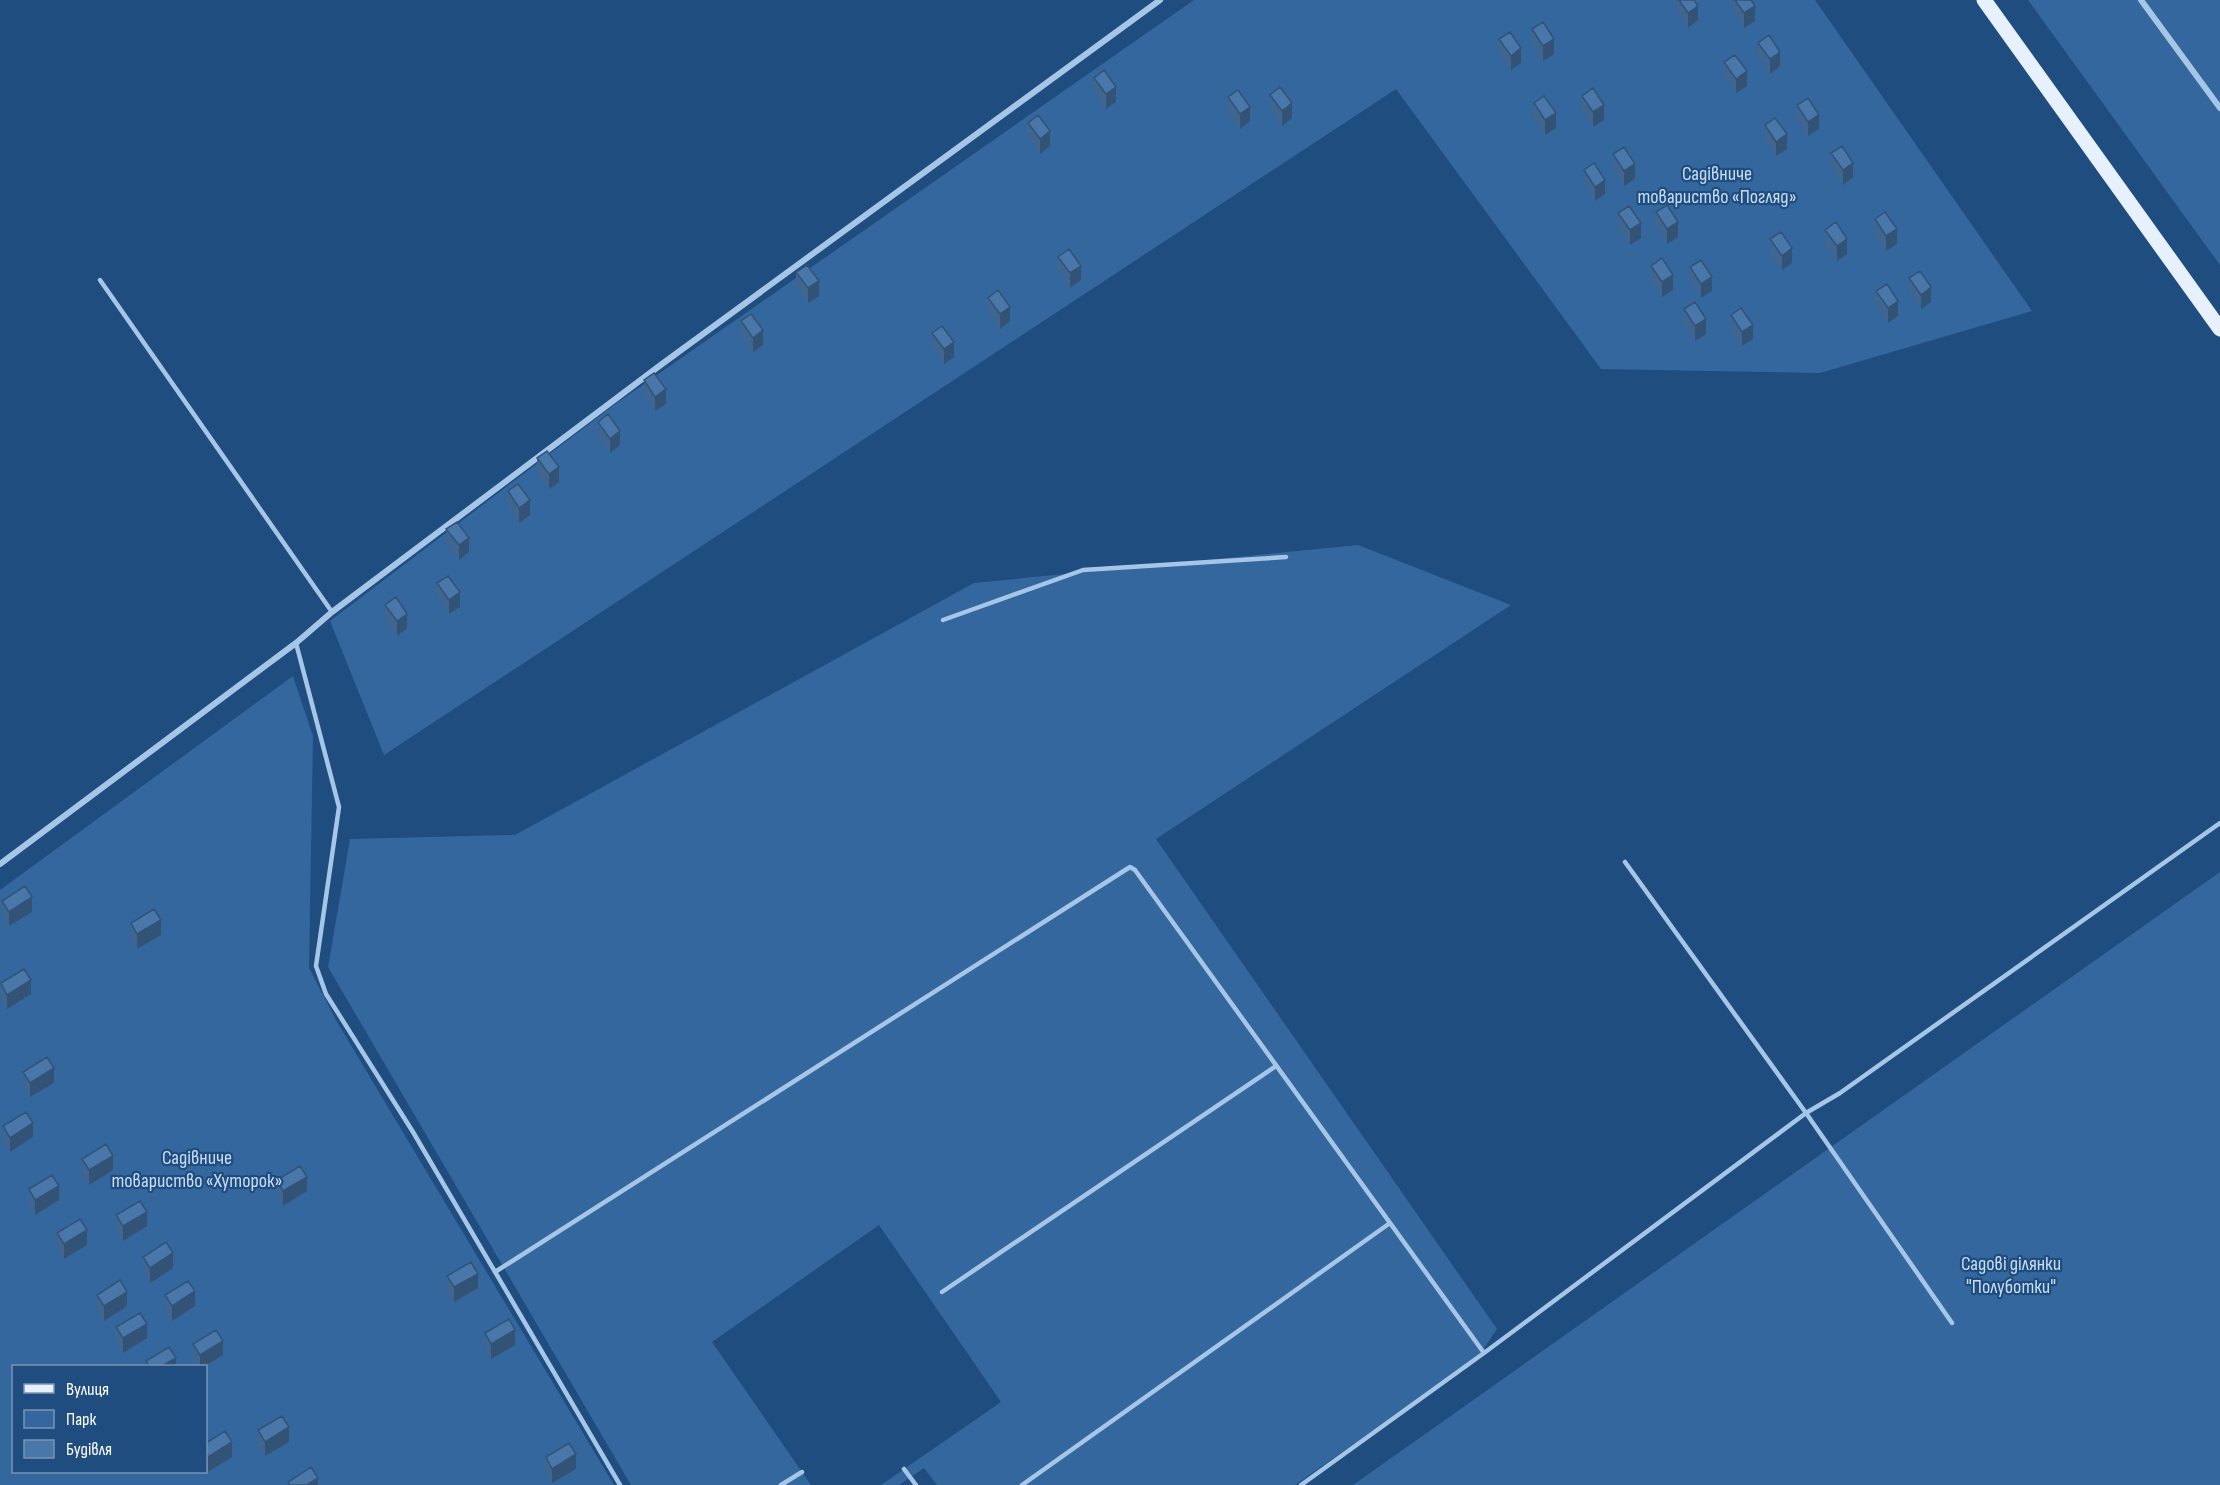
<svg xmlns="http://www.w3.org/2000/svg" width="2220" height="1485" viewBox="0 0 2220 1485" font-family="'Sofia Sans Condensed',sans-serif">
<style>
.green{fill:#34679d;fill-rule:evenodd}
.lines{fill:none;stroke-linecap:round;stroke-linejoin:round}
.service{stroke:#a5c6e7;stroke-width:4.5}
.minor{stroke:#a5c6e7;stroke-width:6}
.primary{stroke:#e7f1fd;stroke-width:15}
.wall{fill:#3f6691}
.shaded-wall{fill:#335376}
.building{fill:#4977a9;stroke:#335376;stroke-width:1.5}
.labels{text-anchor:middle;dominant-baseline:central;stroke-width:4.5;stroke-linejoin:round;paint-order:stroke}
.park-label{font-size:20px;fill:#c9dff6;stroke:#204d7f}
</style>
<rect width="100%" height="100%" fill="#204d7f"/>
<path class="green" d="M1194 0H1815L2032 311 1820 373 1601 369 1396 89 384 755 330 621 614 405Z
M2028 0H2220V265Z
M1358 545 1511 605 1156 839 1497 1329 1478 1357 1295 1485H937L924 1468 899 1485H881L1001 1402 879 1225 712 1342 811 1485H631L328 967 350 839 515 835 974 583Z
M293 676 313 736 309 968 337 1022 614 1485H0V890ZM14 1366H206V1472H14Z
M2220 872V1485H1353Z"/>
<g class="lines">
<path class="service" d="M100 280 332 612
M943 620 1083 570 1286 557
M296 643 339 807 316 966 326 994 413 1132 620 1485
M1625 862 1806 1113 1952 1323
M495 1272 1130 867 1135 870 1484 1353
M942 1292 1276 1066
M904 1469 916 1485
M781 1485 802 1472
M1022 1485 1390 1223
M1301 1485 1484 1353 1806 1113 1840 1093 2220 823"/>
<path class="minor" d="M2141 0 2220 108
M0 864 296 643 332 612 662 364 1160 0"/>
<path class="primary" d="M1984 0 2220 329"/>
</g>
<path class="wall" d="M1677 0H1694L1698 20 1688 28 1677 11Z
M1733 0H1751L1755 21 1744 28 1733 11Z
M1532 29 1554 54 1543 61 1532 44Z
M1499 39 1521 63 1511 70 1499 53Z
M1758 43 1780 66 1770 74 1758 57Z
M1724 62 1747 86 1736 93 1724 76Z
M1094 78 1116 102 1106 109 1094 92Z
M1270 95 1292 118 1282 126 1270 109Z
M1582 96 1604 120 1593 127 1582 110Z
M1228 97 1250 121 1240 129 1228 112Z
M1534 103 1556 128 1545 135 1534 118Z
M1797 105 1819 129 1808 136 1797 120Z
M1028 123 1050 146 1040 154 1028 137Z
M1765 125 1787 149 1776 156 1765 140Z
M1831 153 1853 177 1843 185 1831 168Z
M1613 154 1635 179 1624 186 1613 169Z
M1584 170 1605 194 1595 201 1584 184Z
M1656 212 1678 237 1667 244 1656 227Z
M1618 213 1641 238 1630 245 1618 228Z
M1875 219 1897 244 1886 251 1875 234Z
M1825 230 1847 254 1837 261 1825 244Z
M1770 239 1792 263 1782 270 1770 253Z
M1058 257 1081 280 1070 288 1058 271Z
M1651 266 1673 290 1662 297 1651 280Z
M1690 267 1712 291 1701 298 1690 281Z
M796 272 819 296 808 303 796 287Z
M1909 278 1931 302 1921 309 1909 293Z
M1876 291 1898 316 1888 323 1876 306Z
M988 298 1010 321 1000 329 988 312Z
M1684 309 1706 334 1695 341 1684 324Z
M1731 315 1753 339 1742 346 1731 330Z
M741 321 763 345 753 352 741 336Z
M932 333 954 357 944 364 932 348Z
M644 380 666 404 655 411 644 395Z
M598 422 620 445 610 453 598 437Z
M537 458 559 482 549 489 537 473Z
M508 491 530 515 519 523 508 506Z
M446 529 469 552 459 560 446 544Z
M437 583 460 607 449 614 437 598Z
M385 605 407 628 397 636 385 620Z
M2 901 32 912 9 926 2 915Z
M131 923 161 935 137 949 131 938Z
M1 983 31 994 7 1009 1 998Z
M23 1072 54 1083 30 1097 23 1086Z
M3 1126 33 1137 10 1152 3 1141Z
M82 1159 113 1170 89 1185 82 1174Z
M277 1180 307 1191 283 1206 277 1194Z
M29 1189 59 1200 35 1215 29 1204Z
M116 1215 147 1226 123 1241 116 1230Z
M57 1233 87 1245 64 1259 57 1248Z
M143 1257 173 1268 150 1283 143 1271Z
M447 1276 478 1288 454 1302 447 1291Z
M97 1295 127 1306 104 1321 97 1310Z
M165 1295 195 1306 172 1321 165 1309Z
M116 1327 147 1338 123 1353 116 1342Z
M485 1333 515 1345 491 1359 485 1347Z
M193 1344 223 1355 205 1366H198L193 1359Z
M258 1430 289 1442 265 1456 258 1445Z
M206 1443 232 1457 208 1472 206 1467Z
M546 1457 576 1469 552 1483 546 1472Z"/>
<path class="shaded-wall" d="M1698 6V20L1688 28V13Z
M1755 6V21L1744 28V13Z
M1554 39V54L1543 61V46Z
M1521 48V63L1511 70V56Z
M1780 52V66L1770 74V59Z
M1747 71V86L1736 93V79Z
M1116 87V102L1106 109V94Z
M1292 103V118L1282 126V111Z
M1604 105V120L1593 127V112Z
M1250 107V121L1240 129V114Z
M1556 113V128L1545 135V120Z
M1819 115V129L1808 136V122Z
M1050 131V146L1040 154V139Z
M1787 134V149L1776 156V142Z
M1853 163V177L1843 185V170Z
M1635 164V179L1624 186V171Z
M1605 180V194L1595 201V187Z
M1678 222V237L1667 244V229Z
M1641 223V238L1630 245V230Z
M1897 229V244L1886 251V236Z
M1847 239V254L1837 261V246Z
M1792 248V263L1782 270V256Z
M1081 266V280L1070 288V273Z
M1673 275V290L1662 297V282Z
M1712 277V291L1701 298V284Z
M819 281V296L808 303V288Z
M1931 287V302L1921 309V295Z
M1898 301V316L1888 323V308Z
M1010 307V321L1000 329V314Z
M1706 319V334L1695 341V326Z
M1753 325V339L1742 346V332Z
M763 330V345L753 352V338Z
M954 342V357L944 364V349Z
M666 389V404L655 411V397Z
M620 431V445L610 453V439Z
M559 467V482L549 489V474Z
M530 500V515L519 523V508Z
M469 538V552L459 560V545Z
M460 592V607L449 614V600Z
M407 614V628L397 636V621Z
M32 897V912L9 926V912Z
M161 920V935L137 949V934Z
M31 980V994L7 1009V995Z
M54 1068V1083L30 1097V1083Z
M33 1123V1137L10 1152V1138Z
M113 1156V1170L89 1185V1170Z
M307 1177V1191L283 1206V1191Z
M59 1186V1200L35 1215V1200Z
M147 1212V1226L123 1241V1226Z
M87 1230V1245L64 1259V1244Z
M173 1253V1268L150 1283V1268Z
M478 1274V1288L454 1302V1287Z
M195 1291V1306L172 1321V1306Z
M127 1292V1306L104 1321V1306Z
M147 1324V1338L123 1353V1338Z
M515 1330V1345L491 1359V1344Z
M223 1341V1355L205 1366H200V1355Z
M176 1358V1366H162Z
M289 1427V1442L265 1456V1442Z
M232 1442V1457L208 1472V1457Z
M576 1454V1469L552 1483V1469Z
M318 1478V1485H307Z"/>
<path class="building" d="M1679 0H1694L1698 6 1688 13Z
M1735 0H1751L1755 6 1744 13Z
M1543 22 1554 39 1543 46 1532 29Z
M1510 32 1521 48 1511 56 1499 39Z
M1769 35 1780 52 1770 59 1758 43Z
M1735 55 1747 71 1736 79 1724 62Z
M1104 70 1116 87 1106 94 1094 78Z
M1280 87 1292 103 1282 111 1270 95Z
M1593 88 1604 105 1593 112 1582 96Z
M1238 90 1250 107 1240 114 1228 97Z
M1544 96 1556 113 1545 120 1534 103Z
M1808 98 1819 115 1808 122 1797 105Z
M1038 115 1050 131 1040 139 1028 123Z
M1775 118 1787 134 1776 142 1765 125Z
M1842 146 1853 163 1843 170 1831 153Z
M1624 147 1635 164 1624 171 1613 154Z
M1594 163 1605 180 1595 187 1584 170Z
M1667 205 1678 222 1667 229 1656 212Z
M1629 206 1641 223 1630 230 1618 213Z
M1885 212 1897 229 1886 236 1875 219Z
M1836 222 1847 239 1837 246 1825 230Z
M1781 232 1792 248 1782 256 1770 239Z
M1069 249 1081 266 1070 273 1058 257Z
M1662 258 1673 275 1662 282 1651 266Z
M1701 260 1712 277 1701 284 1690 267Z
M807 265 819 281 808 288 796 272Z
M1920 271 1931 287 1921 295 1909 278Z
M1887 284 1898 301 1888 308 1876 291Z
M998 290 1010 307 1000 314 988 298Z
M1695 302 1706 319 1695 326 1684 309Z
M1741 308 1753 325 1742 332 1731 315Z
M751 314 763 330 753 338 741 321Z
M942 326 954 342 944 349 932 333Z
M654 373 666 389 655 397 644 380Z
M608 414 620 431 610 439 598 422Z
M547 451 559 467 549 474 537 458Z
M518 484 530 500 519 508 508 491Z
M457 522 469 538 459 545 446 529Z
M448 576 460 592 449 600 437 583Z
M396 597 407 614 397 621 385 605Z
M25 886 32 897 9 912 2 901Z
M154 909 161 920 137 934 131 923Z
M24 969 31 980 7 995 1 983Z
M47 1057 54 1068 30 1083 23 1072Z
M26 1112 33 1123 10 1138 3 1126Z
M106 1144 113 1156 89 1170 82 1159Z
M300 1166 307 1177 283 1191 277 1180Z
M52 1175 59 1186 35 1200 29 1189Z
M140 1201 147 1212 123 1226 116 1215Z
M80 1219 87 1230 64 1244 57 1233Z
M166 1242 173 1253 150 1268 143 1257Z
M471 1262 478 1274 454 1287 447 1276Z
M120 1280 127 1292 104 1306 97 1295Z
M188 1281 195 1291 172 1306 165 1295Z
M140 1313 147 1324 123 1338 116 1327Z
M509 1319 515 1330 491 1344 485 1333Z
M216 1330 223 1341 200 1355 193 1344Z
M169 1347 176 1358 162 1366H149L146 1361Z
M282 1416 289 1427 265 1442 258 1430Z
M225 1431 232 1442 208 1457 206 1453V1443Z
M569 1443 576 1454 552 1469 546 1457Z
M311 1467 318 1478 307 1485H290L288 1482Z"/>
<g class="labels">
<g class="park-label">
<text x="1717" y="174">Садівниче<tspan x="1717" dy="23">товариство «Погляд»</tspan></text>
<text x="197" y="1158">Садівниче<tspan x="197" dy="23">товариство «Хуторок»</tspan></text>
<text x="2011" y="1264">Садові ділянки<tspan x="2011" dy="23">"Полуботки"</tspan></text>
</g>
</g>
<rect x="12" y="1365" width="195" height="108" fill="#204d7f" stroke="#7994b2" stroke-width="1.5"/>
<rect x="24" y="1384" width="30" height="9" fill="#e7f1fd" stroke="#7994b2" stroke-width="1.5"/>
<text x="66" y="1395" font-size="18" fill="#ffffff">Вулиця</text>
<rect x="24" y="1410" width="30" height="18" fill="#34679d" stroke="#7994b2" stroke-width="1.5"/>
<text x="66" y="1425" font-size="18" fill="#ffffff">Парк</text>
<rect x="24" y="1440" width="30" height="18" fill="#4977a9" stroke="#7994b2" stroke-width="1.5"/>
<text x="66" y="1455" font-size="18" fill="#ffffff">Будівля</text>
</svg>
